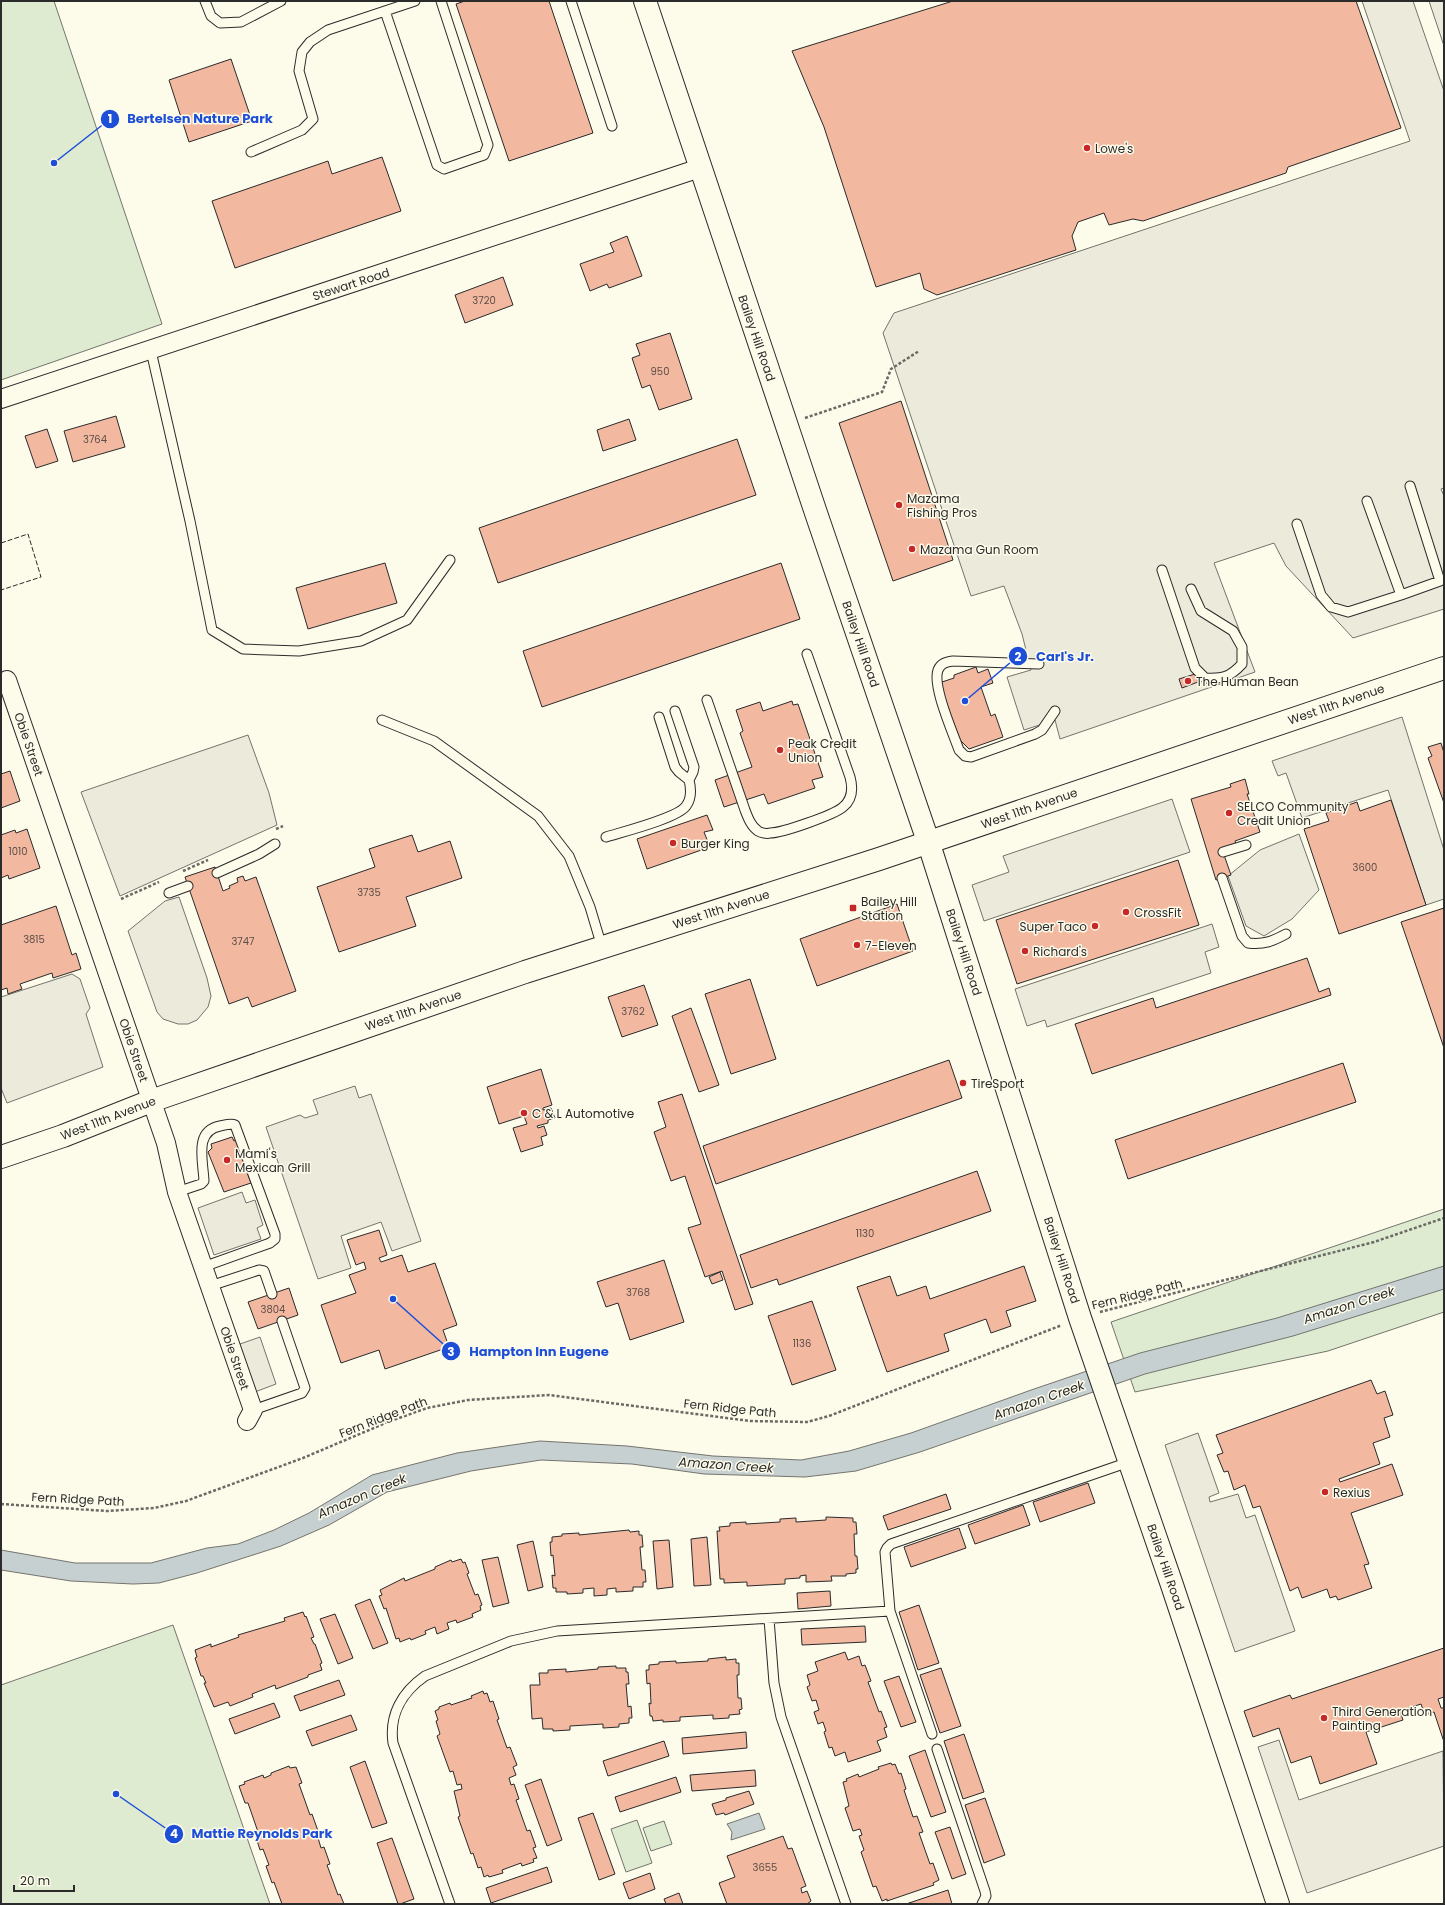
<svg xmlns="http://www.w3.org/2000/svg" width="1445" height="1905" viewBox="0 0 1445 1905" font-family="Poppins,sans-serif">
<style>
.green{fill:#deebd1;stroke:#74746e}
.parking{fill:#eceadb;stroke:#74746e}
.water{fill:#c7d0d0;stroke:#74746e}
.building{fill:#f2b8a0;stroke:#2b2b2b}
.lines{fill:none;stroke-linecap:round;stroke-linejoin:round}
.service-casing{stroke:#2b2b2b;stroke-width:11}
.minor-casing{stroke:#2b2b2b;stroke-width:20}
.tertiary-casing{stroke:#2b2b2b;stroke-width:24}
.secondary-casing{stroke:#2b2b2b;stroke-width:24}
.primary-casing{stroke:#2b2b2b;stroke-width:24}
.path{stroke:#6a6964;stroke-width:2.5;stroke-dasharray:3 2;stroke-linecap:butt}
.service{stroke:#fdfbea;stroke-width:9}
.minor{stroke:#fdfbea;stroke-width:18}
.tertiary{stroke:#fdfbea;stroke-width:22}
.secondary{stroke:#fdfbea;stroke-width:22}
.primary{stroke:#fdfbea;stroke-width:22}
.fence{stroke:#2b2b2b;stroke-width:1;stroke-dasharray:5 2;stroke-linecap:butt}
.poi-dot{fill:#c62828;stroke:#fdfbea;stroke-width:1.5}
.labels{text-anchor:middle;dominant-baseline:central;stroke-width:3;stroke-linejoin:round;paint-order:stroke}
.number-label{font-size:10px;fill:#5d4e48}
.poi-label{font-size:12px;fill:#2b2b2b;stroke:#fdfbea;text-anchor:start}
.street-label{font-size:12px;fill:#2b2b2b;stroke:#fdfbea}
.water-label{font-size:13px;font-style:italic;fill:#2b2b2b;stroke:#fdfbea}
.leader{fill:none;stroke:#1d4ed8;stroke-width:1.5}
.callout-dot{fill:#1d4ed8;stroke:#fdfbea;stroke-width:1.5}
.mark-label{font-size:12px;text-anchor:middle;font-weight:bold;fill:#fff}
.callout-label{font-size:13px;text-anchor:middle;font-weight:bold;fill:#1d4ed8;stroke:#fdfbea;stroke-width:3;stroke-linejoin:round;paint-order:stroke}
</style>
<rect width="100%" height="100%" fill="#fdfbea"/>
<path class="green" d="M1 1H54L162 324 1 380Z
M1444 1209V1312L1328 1351 1135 1392 1111 1322Z
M173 1625 270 1904H1V1685Z
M637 1820 652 1863 626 1872 611 1829Z
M664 1821 672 1844 651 1851 643 1828Z"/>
<path class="parking" d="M1362 1H1413L1444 91V488L1441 489 1444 496V609L1353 638 1286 566 1274 543 1214 563 1255 672 1060 739 1055 720 1024 730 1007 677 1031 670 1022 634 1004 586 971 596 883 333 894 313 1410 141Z
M1429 1H1444V46Z
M1402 717 1444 850V899L1426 905 1388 790 1302 818 1286 773 1278 776 1272 761Z
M248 735 269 793 277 825 120 896 81 792Z
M1172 799 1190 852 984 921 972 885 1009 872 1003 856Z
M1299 834 1319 890 1292 919 1264 936 1246 926 1228 876 1260 850Z
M179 897 207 978 211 996 208 1007 197 1020 188 1024H178L163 1019 157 1012 128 931 165 901Z
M1212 924 1219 947 1205 952 1211 973 1047 1027 1045 1020 1027 1026 1015 989Z
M72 974 80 979 90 1008 86 1014 103 1067 7 1103 1 1088V997Z
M355 1086 359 1098 371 1094 421 1241 392 1251 381 1222 341 1236 351 1268 318 1279 266 1127 300 1115 305 1118 318 1114 313 1100Z
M242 1192 246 1203 255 1200 263 1225 257 1228 261 1239 214 1255 198 1208Z
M260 1337 276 1384 239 1398 223 1350Z
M1198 1433 1219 1493 1209 1497 1210 1502 1238 1494 1246 1518 1255 1515 1295 1631 1235 1652 1165 1445Z
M1279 1740 1299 1800 1443 1751 1444 1846 1307 1893 1258 1747Z"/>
<path class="water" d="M1444 1266V1289L1293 1336 1145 1374 920 1452 856 1471 805 1477 704 1474 632 1464 541 1460 471 1471 387 1492 329 1525 281 1546 197 1573 159 1583 133 1584 71 1581 1 1570V1550L75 1563H151L207 1548 238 1544 274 1530 309 1513 372 1475 457 1453 540 1441 627 1446 713 1456 801 1460 849 1451 911 1433 1034 1389 1140 1353 1277 1318Z
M759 1813 765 1829 731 1840 732 1832 727 1824Z"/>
<path class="building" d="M465 1H549L593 133 509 161 456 4Z
M953 1H1356L1401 128 1288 167 1286 173 1143 221 1133 219 1109 225 1104 213 1078 222 1072 236 1076 250 937 295 924 289 920 273 876 287 824 127 792 51Z
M231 59 252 121 189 142 169 80Z
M382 157 401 211 235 268 212 201 328 161 332 174Z
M627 236 642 276 609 288 607 284 590 291 580 264 614 252 610 243Z
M503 277 513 305 465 323 455 295Z
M670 333 692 399 659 410 650 385 642 388 632 358 640 355 636 344Z
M901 401 953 560 893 581 839 423Z
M116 416 125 447 73 462 64 431Z
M629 419 636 440 603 451 597 430Z
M47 429 58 461 36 468 25 436Z
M737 439 756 495 498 583 479 528Z
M385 563 397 603 308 629 296 588Z
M781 563 800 619 542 707 523 651Z
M976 667 978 673 988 669 993 683 981 687 991 716 995 714 1003 737 969 749 960 740 939 683 954 678V675Z
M1195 674 1198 682 1182 688 1179 679Z
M792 701 793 705 798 704 823 777 812 780 815 788 768 804 764 794 724 807 715 780 752 767 740 733 743 731 736 710 760 702 763 711Z
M1441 743 1444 753V803L1428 758 1432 756 1428 747Z
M10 771 20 801 1 808V774Z
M1245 779 1249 794H1247L1260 832 1235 841 1236 844 1223 852 1231 875 1216 880 1191 799 1231 787 1230 784Z
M1391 800 1426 905 1339 934 1304 829 1329 821 1326 813 1357 802 1360 811Z
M707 815 713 830 704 832 710 847 647 869 637 839Z
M27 829 40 868 9 879 8 875 1 878V835L15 830 16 833Z
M412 835 418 852 450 841 462 878 406 897 416 926 339 952 317 887 375 867 369 849Z
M1178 860 1199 925 1017 984 996 920Z
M215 867 223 891 230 888 229 886 238 882 237 878 243 876 245 881 256 877 296 991 252 1007 248 997 229 1004 185 877Z
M897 904 913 951 817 986 800 939Z
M56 906 72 955 76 953 81 969 53 978 52 973 20 984 22 989 8 994 7 988 1 990V925Z
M1444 908V1048L1401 922Z
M1307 958 1319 992 1329 988 1331 995 1092 1074 1075 1024 1153 998 1156 1008Z
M750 979 776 1059 731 1074 705 994Z
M644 985 658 1025 622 1037 608 997Z
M691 1008 719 1085 699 1092 672 1016Z
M949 1060 962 1098 716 1184 703 1146Z
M1343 1063 1356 1102 1128 1179 1115 1140Z
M541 1069 552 1105 543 1108V1110L551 1108 555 1118 548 1120V1123L537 1126 538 1128 544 1126 547 1135 541 1137 543 1145 521 1152 513 1128 527 1124 524 1116 499 1124 487 1087Z
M682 1094 753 1304 735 1310 722 1271 705 1277 688 1228 701 1224 685 1176 671 1181 654 1132 666 1127 658 1102Z
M232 1137 234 1141 236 1140 251 1183 224 1192 208 1152 212 1148 211 1144Z
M977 1171 991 1211 779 1285 777 1279 751 1288 740 1255Z
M379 1230 387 1255 379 1258 381 1262 402 1255 408 1272 435 1263 457 1325 443 1330 449 1347 385 1369 379 1350 341 1363 321 1305 356 1293 349 1275 366 1269 364 1262 356 1265 347 1240Z
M664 1260 684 1322 630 1340 618 1303 606 1307 597 1282Z
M1024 1266 1036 1301 1006 1311 1011 1326 991 1333 986 1319 944 1334 949 1351 887 1372 857 1287 890 1276 897 1296 926 1286 930 1299Z
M720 1272 723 1280 712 1284 709 1277Z
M289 1288 298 1315 258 1329 248 1302Z
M812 1301 836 1370 792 1385 768 1316Z
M1371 1380 1377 1394 1385 1391 1393 1415 1384 1418 1390 1437 1373 1443 1380 1464 1339 1479 1340 1482 1392 1464 1403 1495 1351 1513 1369 1564 1364 1565 1372 1588 1338 1600 1336 1596 1330 1598 1327 1589 1302 1598 1298 1587 1290 1591 1260 1506 1253 1508 1245 1485 1234 1490 1228 1471 1224 1472 1217 1455 1223 1453 1216 1435Z
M1088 1483 1095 1503 1040 1522 1033 1502Z
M946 1494 951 1509 888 1530 883 1516Z
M1023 1505 1030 1525 975 1544 968 1525Z
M826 1517 853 1518V1522H856L857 1534H854L855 1556H857L858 1569H856V1573L846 1574V1576H831L832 1581 806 1582V1575L800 1576V1578L785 1579V1584L747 1586V1582L724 1583V1579H720L717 1531H720L719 1527 730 1526V1523L746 1522V1524L780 1522V1519L796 1518V1522L826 1520Z
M959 1528 966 1548 911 1567 904 1547Z
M629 1530 630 1532 639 1531V1535H642L643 1547H640L642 1570H645L646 1582H643V1587H633V1591L616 1592V1588L607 1589V1595L594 1596V1588L583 1589V1593L567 1594V1592H556V1588H553L552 1575 555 1576 553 1555 551 1556 550 1542H552V1537L562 1536V1534L579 1533V1535Z
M707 1537 711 1585 694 1586 691 1539Z
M669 1540 673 1587 657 1589 653 1541Z
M533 1541 543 1587 528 1591 517 1545Z
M498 1557 509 1603 493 1607 482 1560Z
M461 1559 463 1563 465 1562 469 1573 467 1574 475 1595 478 1594 482 1605 480 1606 481 1610 472 1614 473 1617 457 1623 456 1620 447 1623 449 1629 437 1634 435 1627 425 1631 426 1634 411 1640 410 1638 400 1642 399 1638 396 1639 386 1608 384 1609 379 1596 382 1595 380 1590 404 1578 405 1581 435 1569V1567L451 1560 452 1562Z
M830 1591 831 1606 798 1609 797 1593Z
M370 1599 388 1643 373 1649 355 1605Z
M919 1605 939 1663 918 1670 899 1612Z
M303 1612 305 1617 306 1616 314 1637 311 1638 314 1644H315L322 1663 320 1664 322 1670 308 1675V1677L276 1689 275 1685 252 1694 253 1697 230 1706 228 1702 214 1707 204 1683H206L203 1676H201L195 1658 197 1657 195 1650 211 1644V1647L239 1637 238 1635 285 1621 284 1618Z
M335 1614 353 1658 338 1664 320 1619Z
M865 1626 866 1642 802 1645 801 1629Z
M1444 1648V1697L1438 1699 1441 1708H1444V1742L1434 1712 1425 1715 1421 1704 1400 1711 1403 1720 1366 1732 1377 1764 1320 1784 1311 1756 1291 1763 1279 1728 1253 1737 1244 1711 1290 1695 1292 1699Z
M845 1652 848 1660 859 1656 862 1666 865 1665 871 1681 868 1682 879 1712 881 1711 887 1727 884 1728 887 1737 877 1741 881 1751 848 1762 845 1752 835 1756 832 1747 829 1748 824 1732 826 1731 823 1722 818 1724 814 1712 819 1710 816 1700 812 1701 807 1687 810 1685 807 1675 818 1671 815 1662Z
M726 1657V1660L736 1659V1663H739V1675H737L738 1698H741L742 1709 739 1710 740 1714 729 1715V1718L713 1719V1715L680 1717V1721L663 1722V1720L653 1721 652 1716H650L649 1703 651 1704 650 1683 647 1684 646 1670H649V1665L659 1664V1662L676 1661V1663L708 1661V1659Z
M616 1666V1668H626V1672H628L629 1684H626L628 1707 631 1706 632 1718H629V1723L619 1724V1727L603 1728V1724L570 1726V1730L553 1731V1729H543L542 1718 532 1719 530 1685H540L539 1673H548V1670L566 1669V1672L598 1669V1667Z
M941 1668 961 1726 940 1733 920 1675Z
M899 1676 916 1722 901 1727 884 1681Z
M339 1680 345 1695 300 1711 294 1696Z
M483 1691 484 1694 487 1693 490 1702 493 1701 499 1719 497 1720 507 1748 510 1747 517 1765 513 1767 516 1775 509 1778 511 1785 514 1784 519 1799 516 1800 527 1831 530 1830 536 1847 533 1848 537 1858 533 1859 534 1862 522 1866 521 1863 502 1870 503 1873 489 1877 488 1875 484 1877 481 1867 478 1868 473 1853 471 1854 458 1817 460 1816 454 1791 462 1789 461 1784 457 1785 453 1771 450 1772 437 1736 440 1734 436 1721 438 1720 435 1711 439 1709V1707L450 1703 451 1705 472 1698 471 1696Z
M274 1703 280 1717 235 1734 229 1719Z
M351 1715 357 1730 312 1746 306 1731Z
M746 1732 747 1748 683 1754 682 1738Z
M964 1734 984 1792 963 1799 944 1741Z
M664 1741 669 1756 608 1776 603 1761Z
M925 1750 946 1812 931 1817 909 1756Z
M365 1761 387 1823 372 1828 350 1767Z
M891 1763 892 1765 895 1764 899 1774 901 1773 906 1789 904 1790 913 1817 917 1816 923 1832 919 1833 930 1864 933 1863 939 1880 933 1883 934 1885 887 1901V1899L882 1901 876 1886 873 1887 861 1852 864 1850 859 1836 862 1835 860 1829 853 1831 845 1808 849 1806 843 1782 847 1781 846 1779 858 1774 859 1777 879 1769 878 1767Z
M289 1766 290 1768 296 1767 302 1783 299 1784 310 1815 312 1814 318 1831H316L321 1848 324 1847 330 1864 327 1865 338 1895 340 1894 344 1904H282L274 1882 272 1883 266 1866 269 1865 263 1849 260 1850 255 1834 258 1832 248 1803H245L239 1786 245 1784 244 1782 263 1775 264 1778 271 1775V1773Z
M755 1770 756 1786 692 1791 690 1775Z
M676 1777 681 1792 620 1812 615 1797Z
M541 1779 562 1840 547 1846 525 1785Z
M749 1791 754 1804 725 1815 724 1813 716 1815 712 1804 726 1800V1798Z
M985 1798 1005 1855 984 1863 965 1805Z
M593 1813 615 1874 599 1880 578 1818Z
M950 1827 966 1874 952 1879 935 1832Z
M783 1836 788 1849 792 1848 806 1886 801 1888 802 1893 807 1891 811 1901 807 1904H727L719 1883 735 1877 727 1856Z
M392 1838 414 1899 400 1904H398L377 1843Z
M547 1867 552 1882 491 1903 486 1888Z
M650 1873 655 1889 629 1899 623 1883Z
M948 1890 952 1904H906Z
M679 1893 683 1904H666L664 1899Z"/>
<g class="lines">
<g class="service-casing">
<path id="service" d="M205 1 211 16 220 23 241 22 281 1
M571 1 612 126
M385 11 437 165 444 169 484 155 488 145 441 1
M251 152 302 130 313 119 299 71 302 52 310 42 328 30 415 1
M151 351 190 521 212 630 243 649 299 651 361 641 407 620 450 560
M1367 501 1401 595 1440 581 1410 486
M1297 524 1321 595 1331 607 1348 612 1401 595
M1162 570 1195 668 1205 678C1223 679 1230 677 1242 664V647L1233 631 1201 611 1191 589
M1039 664 953 661C946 662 941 663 938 670 932 686 953 733 959 750L965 756 971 757 1035 734 1042 730 1055 711
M707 700 745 810C748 818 751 826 758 831 761 833 767 834 770 833 782 833 834 815 843 807 853 799 853 788 850 777L807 654
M659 717 675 767 679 772 689 780
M382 720 434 741 538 816 569 856 590 907 602 947
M606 837C622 832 678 818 686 806 692 798 691 788 689 780L693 772 694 767 675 711
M1223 852 1246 845
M217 873 259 854 275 844
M1222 878 1242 936 1248 943C1264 945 1273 941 1286 934
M169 893 188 886
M177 1192 201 1184 204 1181C203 1160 194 1131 220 1126 225 1125 231 1123 235 1125L275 1234V1239L270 1243 203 1267
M210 1286 259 1270 264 1271 272 1294
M253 1410 302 1393 305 1388 282 1321
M890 1611 932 1734
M769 1619 774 1683 781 1717 846 1904
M937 1749 985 1891 986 1896 982 1904
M450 1904 393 1743C389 1715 402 1692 425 1676L511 1641 557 1631 890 1611 885 1552 887 1548 891 1544 1129 1462"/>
</g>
<g class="minor-casing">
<path id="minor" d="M1 399 700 168
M7 680 166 1143 177 1192 253 1410 247 1421"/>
</g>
<g class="tertiary-casing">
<path id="tertiary" d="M645 1 816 513 928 841"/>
</g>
<g class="secondary-casing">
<path id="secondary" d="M928 841 1080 1318 1172 1585 1278 1904"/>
</g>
<g class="primary-casing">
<path id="primary" d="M1 1157 63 1136 151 1101 525 972 879 859 1444 668"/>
</g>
<path class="path" d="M805 418 882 392 891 369 919 351
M276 829 283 826
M183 871 208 860
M121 899 159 882
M1100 1312 1374 1242 1444 1218
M1 1504 107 1511 154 1508 186 1501 303 1458 388 1422 427 1408 468 1400 549 1395 750 1421 807 1422 829 1416 1062 1325"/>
<use href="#service" class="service"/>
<use href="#minor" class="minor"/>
<use href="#tertiary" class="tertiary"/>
<use href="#secondary" class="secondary"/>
<use href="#primary" class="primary"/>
<path class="fence" d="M1 543 28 534 41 577 1 590"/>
</g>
<g class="poi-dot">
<circle cx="1087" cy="148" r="4"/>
<circle cx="899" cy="505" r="4"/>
<circle cx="912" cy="549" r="4"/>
<circle cx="1188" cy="681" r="4"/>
<circle cx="780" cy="750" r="4"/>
<circle cx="1229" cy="813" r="4"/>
<circle cx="673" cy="843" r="4"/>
<rect x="849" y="904" width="8" height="8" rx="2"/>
<circle cx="1126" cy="912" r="4"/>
<circle cx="1095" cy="926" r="4"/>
<circle cx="857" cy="945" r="4"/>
<circle cx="1025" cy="951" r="4"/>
<circle cx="963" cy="1083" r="4"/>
<circle cx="524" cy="1113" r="4"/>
<circle cx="227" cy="1160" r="4"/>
<circle cx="1325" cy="1492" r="4"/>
<circle cx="1324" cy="1718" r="4"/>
</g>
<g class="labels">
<g class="number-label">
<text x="484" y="300">3720</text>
<text x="660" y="371">950</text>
<text x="95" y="439">3764</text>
<text x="18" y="851">1010</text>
<text x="1365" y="867">3600</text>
<text x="369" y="892">3735</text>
<text x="34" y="939">3815</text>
<text x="243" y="941">3747</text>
<text x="633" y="1011">3762</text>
<text x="865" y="1233">1130</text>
<text x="638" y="1292">3768</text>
<text x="273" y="1309">3804</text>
<text x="802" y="1343">1136</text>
<text x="765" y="1867">3655</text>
</g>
<g class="poi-label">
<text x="1095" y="148">Lowe's</text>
<text x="907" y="498">Mazama<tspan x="907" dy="14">Fishing Pros</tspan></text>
<text x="920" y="549">Mazama Gun Room</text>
<text x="1196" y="681">The Human Bean</text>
<text x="788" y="743">Peak Credit<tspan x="788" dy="14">Union</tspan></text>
<text x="1237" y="806">SELCO Community<tspan x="1237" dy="14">Credit Union</tspan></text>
<text x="681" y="843">Burger King</text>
<text x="861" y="901">Bailey Hill<tspan x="861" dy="14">Station</tspan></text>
<text x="1134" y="912">CrossFit</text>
<text x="1087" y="926" text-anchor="end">Super Taco</text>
<text x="865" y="945">7-Eleven</text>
<text x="1033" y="951">Richard's</text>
<text x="971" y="1083">TireSport</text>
<text x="532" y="1113">C &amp; L Automotive</text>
<text x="235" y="1153">Mami's<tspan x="235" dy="14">Mexican Grill</tspan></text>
<text x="1333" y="1492">Rexius</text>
<text x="1332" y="1711">Third Generation<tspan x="1332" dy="14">Painting</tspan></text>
</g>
<g class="street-label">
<text transform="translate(351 284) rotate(-18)">Stewart Road</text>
<text transform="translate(757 338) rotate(71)">Bailey Hill Road</text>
<text transform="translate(861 644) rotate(71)">Bailey Hill Road</text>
<text transform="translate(1336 704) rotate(-19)">West 11th Avenue</text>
<text transform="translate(29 744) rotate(71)">Obie Street</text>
<text transform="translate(1029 808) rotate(-19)">West 11th Avenue</text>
<text transform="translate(721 909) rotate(-18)">West 11th Avenue</text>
<text transform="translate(964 952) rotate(72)">Bailey Hill Road</text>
<text transform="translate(413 1010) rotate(-19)">West 11th Avenue</text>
<text transform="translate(134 1050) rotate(71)">Obie Street</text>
<text transform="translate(108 1118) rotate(-21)">West 11th Avenue</text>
<text transform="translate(1062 1260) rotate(72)">Bailey Hill Road</text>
<text transform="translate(1137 1294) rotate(-14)">Fern Ridge Path</text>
<text transform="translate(235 1358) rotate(71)">Obie Street</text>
<text transform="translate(730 1408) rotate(6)">Fern Ridge Path</text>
<text transform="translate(383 1417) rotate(-21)">Fern Ridge Path</text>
<text transform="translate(78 1499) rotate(3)">Fern Ridge Path</text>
<text transform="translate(1166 1567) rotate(71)">Bailey Hill Road</text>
</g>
<g class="water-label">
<text transform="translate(1349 1305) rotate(-18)">Amazon Creek</text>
<text transform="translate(1039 1400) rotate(-19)">Amazon Creek</text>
<text transform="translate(726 1465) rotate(4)">Amazon Creek</text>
<text transform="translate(362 1496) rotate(-23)">Amazon Creek</text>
</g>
</g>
<path class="leader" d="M54 163L110 119M965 701L1018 656M393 1299L451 1351M116 1794L174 1834"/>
<g class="callout-dot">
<circle cx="54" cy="163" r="4"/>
<circle cx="965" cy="701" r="4"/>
<circle cx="393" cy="1299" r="4"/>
<circle cx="116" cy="1794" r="4"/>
<circle cx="110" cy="119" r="10"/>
<circle cx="1018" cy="656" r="10"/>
<circle cx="451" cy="1351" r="10"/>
<circle cx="174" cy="1834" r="10"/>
</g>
<g class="mark-label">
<text x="110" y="123">1</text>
<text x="1018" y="661">2</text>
<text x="451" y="1356">3</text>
<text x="174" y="1838">4</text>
</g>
<g class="callout-label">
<text x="200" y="123">Bertelsen Nature Park</text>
<text x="1065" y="661">Carl's Jr.</text>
<text x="539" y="1356">Hampton Inn Eugene</text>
<text x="262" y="1838">Mattie Reynolds Park</text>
</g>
<rect width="1445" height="1905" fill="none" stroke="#2b2b2b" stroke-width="4"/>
<path d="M14 1885v6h60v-6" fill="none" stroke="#2b2b2b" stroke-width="2"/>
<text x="20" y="1885" font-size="12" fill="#2b2b2b" stroke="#fdfbea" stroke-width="3" paint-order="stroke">20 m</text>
</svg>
